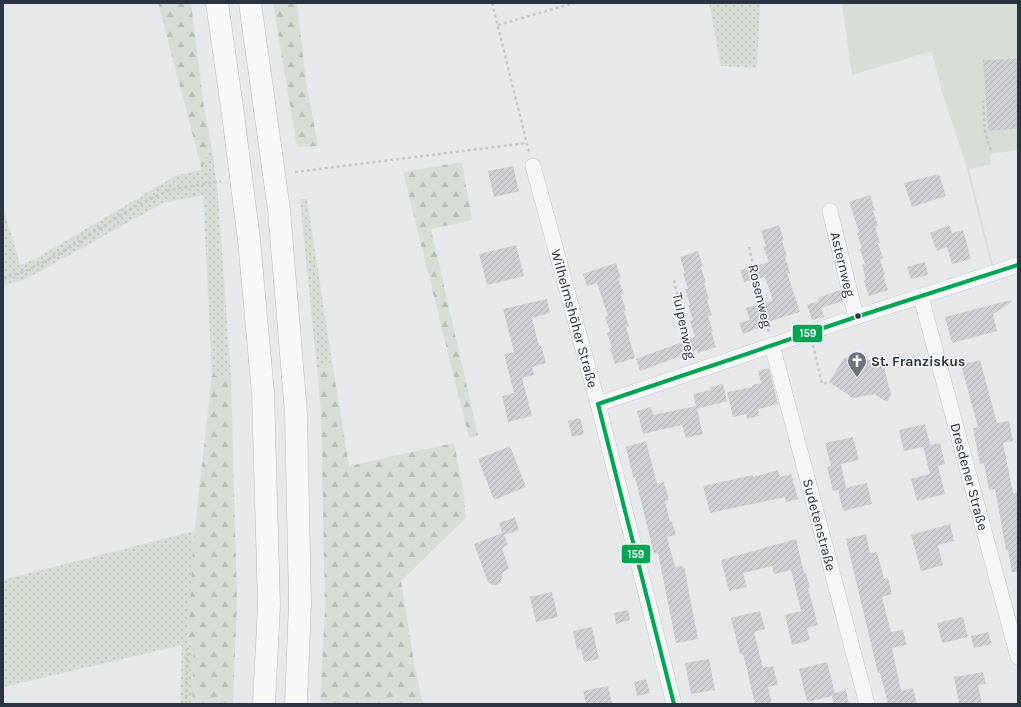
<svg xmlns="http://www.w3.org/2000/svg" width="1021" height="707" viewBox="0 0 1021 707" font-family="Karla,sans-serif">
<style>
.grass{fill:url(#grass-dots)}
.forest{fill:url(#forest-firs)}
.garden{fill:#d6ded6}
.building{fill:url(#building-hatch)}
.lines{fill:none;stroke-linecap:round;stroke-linejoin:round}
.minor-casing{stroke:#c4c6c8;stroke-width:16}
.highway-casing{stroke:#b8bbbf;stroke-width:23}
.path{stroke:#c5c6ca;stroke-width:2.5;stroke-dasharray:3 3;stroke-linecap:butt}
.minor{stroke:#f5f6f7;stroke-width:15}
.highway{stroke:#f8f8f8;stroke-width:22}
.bus-1-casing{stroke:#f4f6f9;stroke-width:7}
.bus-1{stroke:#00a651;stroke-width:4}
.bus-dot{fill:#2b3445;stroke:#f4f6f9;stroke-width:1.5}
.labels{text-anchor:middle;dominant-baseline:central;stroke-width:3;stroke-linejoin:round;paint-order:stroke}
.street-label{font-size:14px;fill:#2b3445;stroke:#f4f6f9}
.poi-label{font-size:14px;font-weight:bold;fill:#2b3445;stroke:#f4f6f9;text-anchor:start}
.line-badge{stroke:#f4f6f9;stroke-width:1.5}
.badge-label{font-size:11px;text-anchor:middle;font-weight:bold;fill:#fff}
</style>
<defs>
<pattern id="grass-dots" width="8" height="8" patternUnits="userSpaceOnUse"><rect width="8" height="8" fill="#d6ded6"/><path d="M2 2h.1M6 6h.1" fill="none" stroke="#b8bfb9" stroke-width="1.8" stroke-linecap="round"/></pattern>
<pattern id="forest-firs" width="22" height="20" patternUnits="userSpaceOnUse"><rect width="22" height="20" fill="#d6ded6"/><path d="M5 1l3.5 6h-7zM16 11l3.5 6h-7z" fill="#b8bfb9"/></pattern>
<pattern id="building-hatch" width="6" height="6" patternUnits="userSpaceOnUse"><rect width="6" height="6" fill="#ced0d3"/><path d="M-1 1l2-2M0 6l6-6M5 7l2-2" fill="none" stroke="#b1b3b6"/></pattern>
</defs>
<rect width="100%" height="100%" fill="#e6e8ea"/>
<path class="grass" d="M709 3H760L757 68 721 66Z
M211 143 218 195 231 377 212 375 203 195 163 203 39 272 23 280 3 286V206L20 265 35 259 177 175 202 170Z
M300 199H307L332 362 317 368Z
M194 531 193 545 188 644 194 646 192 704H180L182 645 3 687V580Z"/>
<path class="forest" d="M158 3H191L204 108 211 143 202 170Z
M273 3H297L306 82 318 146 297 147Z
M462 162 472 220 431 229 478 435 469 438 403 172Z
M332 362 349 466 454 443 463 489 466 518 401 581 414 663 423 704H320L325 609 321 412 317 368Z
M212 375 231 377 237 602 233 704H192L194 646 188 643 193 545Z"/>
<path class="garden" d="M842 3H1018V57L983 60 988 131 1018 129V150L990 154 991 164 969 169 993 265 1018 258V260L992 268 965 162 942 92 932 51 852 75Z"/>
<path class="building" d="M1018 58V129L988 131 983 60Z
M513 166 519 191 494 197 488 171Z
M939 174 946 196 912 207 904 183Z
M870 195 875 210 873 211 878 226 875 227 880 243H878L883 258 880 259 885 275H883L888 290 869 296 864 281 866 280 862 265 865 264 860 249 862 248 857 233 859 232 849 202Z
M779 225 784 240 782 241 787 256 785 257 790 273H787L800 312 764 323 765 326 743 334 739 323 750 320 746 308 773 301 765 277 744 282 740 270 769 262 763 247 766 246 761 231Z
M949 225 952 233 963 230 971 259 952 264 947 247 937 251 930 233Z
M516 245 524 276 487 285 479 254Z
M698 251 703 267H701L706 283H704L709 299 707 300 712 315 708 316 713 331H711L716 347 698 353 697 350 640 371 636 359 693 338V337H695L690 321 693 320 688 305H690L685 289H688L683 273H685L680 257Z
M925 262 928 275 911 279 907 267Z
M616 263 621 278 618 279 624 294 621 295 626 310 624 311 629 326 626 327 635 358 615 364 610 349 612 348 607 333 610 332 605 317 608 316 597 283 587 286 583 274Z
M840 290 843 301 821 308 818 298Z
M547 299 550 313 532 318 539 346 541 345 546 363 532 367 534 375 522 378 532 416 508 422 502 396 514 393 504 354 514 352 503 309Z
M1011 300 1012 302 993 314 997 331 952 343 945 317Z
M819 301 824 317 812 320 807 305Z
M861 354 875 364 883 362 891 395 887 402 874 394 853 398 829 382 844 358Z
M980 360 997 423 1009 421 1013 441 1003 443 1013 493 1018 492V572H1012L1008 550H1006L995 489 989 490 984 463 980 464 973 428 978 427 961 365Z
M769 368 778 404 758 409 759 416 747 419 746 414 733 417 727 392 752 387V385L761 383 758 371Z
M723 384 727 401 697 409 703 434 686 438 682 425 643 434 637 411 651 407 653 415 696 406 693 394 711 390 710 387Z
M580 418 584 434 572 437 568 421Z
M925 424 930 445 940 443 945 464 938 466 945 494 917 501 911 479 930 474 923 447 904 451 899 430Z
M853 437 859 460 841 464 846 488 867 483 872 504 843 511 838 490 841 489 833 491 827 467 831 466 825 443Z
M646 441 657 484 664 482 669 500 665 501 670 522H672L676 535 667 537 675 567 684 566 698 639 676 643 658 553 654 554 635 477H633L626 447Z
M510 446 526 487 494 500 478 459Z
M778 470 780 477 791 474 798 499 786 502 785 497 710 513 703 486 753 475V477Z
M515 517 519 530 504 535 508 545 502 548 509 569 503 572 501 582 499 584 496 585H492L488 582 474 544 502 533 499 523Z
M950 524 954 541 938 545 943 565 921 571 911 535Z
M866 534 870 553 877 552 884 579 888 578 892 594 882 597 891 632 903 630 907 645 892 648 901 691 913 688 917 704H888L880 673H878L846 539Z
M796 539 804 573H806L810 588H808L818 625 807 628 810 640 792 645 785 615 801 611 791 570 774 574 772 566 743 573 747 587 729 591 721 560Z
M552 592 558 617 536 622 530 597Z
M628 610 630 620 616 624 614 613Z
M760 611 765 629 754 632 763 668 773 666 778 685 768 687 772 704H755L743 654H740L731 618Z
M963 617 968 637 942 643 937 623Z
M592 627 599 659 584 662 581 649 577 650 573 631Z
M988 632 992 644 974 648 971 636Z
M709 659 715 690 691 694 685 663Z
M827 662 835 693 846 690 849 704H834L832 696 807 702 799 669Z
M983 672 986 684 978 685 982 704H959L954 677Z
M646 679 650 693 637 696 634 682Z
M608 686 612 704H586L583 691Z"/>
<g class="lines">
<g class="minor-casing">
<g id="minor">
<path id="s1" d="M533 166 598 404 674 704"/>
<path id="s2" d="M830 211 856 317"/>
<path id="s3" d="M921 297 1018 657"/>
<path id="s4" d="M772 345 867 704"/>
<path d="M598 404 856 317 1018 265"/>
</g>
</g>
<g class="highway-casing">
<path id="highway" d="M217 3 232 107 249 240 263 393 269 605 264 704
M250 3 279 210 296 413 300 603 296 704"/>
</g>
<path class="path" d="M492 3 529 152
M498 25 574 3
M983 100 985 132 992 153
M295 172 527 143
M749 247 769 332
M3 278 26 271 59 254 137 205 170 190 221 181
M674 280 691 358
M813 345 822 384 829 382
M186 704 188 648"/>
<use href="#minor" class="minor"/>
<use href="#highway" class="highway"/>
<g class="bus-1-casing">
<path id="bus-1" d="M598 404 856 317 1018 265
M598 404 674 704"/>
</g>
<use href="#bus-1" class="bus-1"/>
</g>
<defs>
<g id="church-pin" transform="scale(1)"><path d="M0 17L-7.5 6A9.5 9.5 0 1 1 7.5 6Z" fill="#6c737f" stroke="#f4f6f9"/><path d="M-1.2-6h2.4v3.5h3.3v2.4h-3.3V6h-2.4V-.1h-3.3v-2.4h3.3Z" fill="#fff"/></g>
</defs>
<g fill-rule="evenodd">
<use href="#church-pin" x="857" y="361"/>
</g>
<circle class="bus-dot" cx="858" cy="316" r="3.5"/>
<g class="labels">
<g class="street-label">
<text stroke="none"><textPath href="#s2" startOffset="55">Asternweg</textPath></text>
<text transform="translate(760 296) rotate(77)">Rosenweg</text>
<text stroke="none"><textPath href="#s1" startOffset="158">Wilhelmshöher Straße</textPath></text>
<text transform="translate(684 326) rotate(78)">Tulpenweg</text>
<text stroke="none"><textPath href="#s3" startOffset="186">Dresdener Straße</textPath></text>
<text stroke="none"><textPath href="#s4" startOffset="186">Sudetenstraße</textPath></text>
</g>
<g class="poi-label">
<text x="871" y="361">St. Franziskus</text>
</g>
</g>
<g class="line-badge">
<rect x="792" y="324" width="31" height="19" rx="4" fill="#00a651"/>
<rect x="621" y="544" width="30" height="20" rx="4" fill="#00a651"/>
</g>
<g class="badge-label">
<text x="808" y="337">159</text>
<text x="636" y="558">159</text>
</g>
<rect width="1021" height="707" fill="none" stroke="#2b3445" stroke-width="8"/>
</svg>
